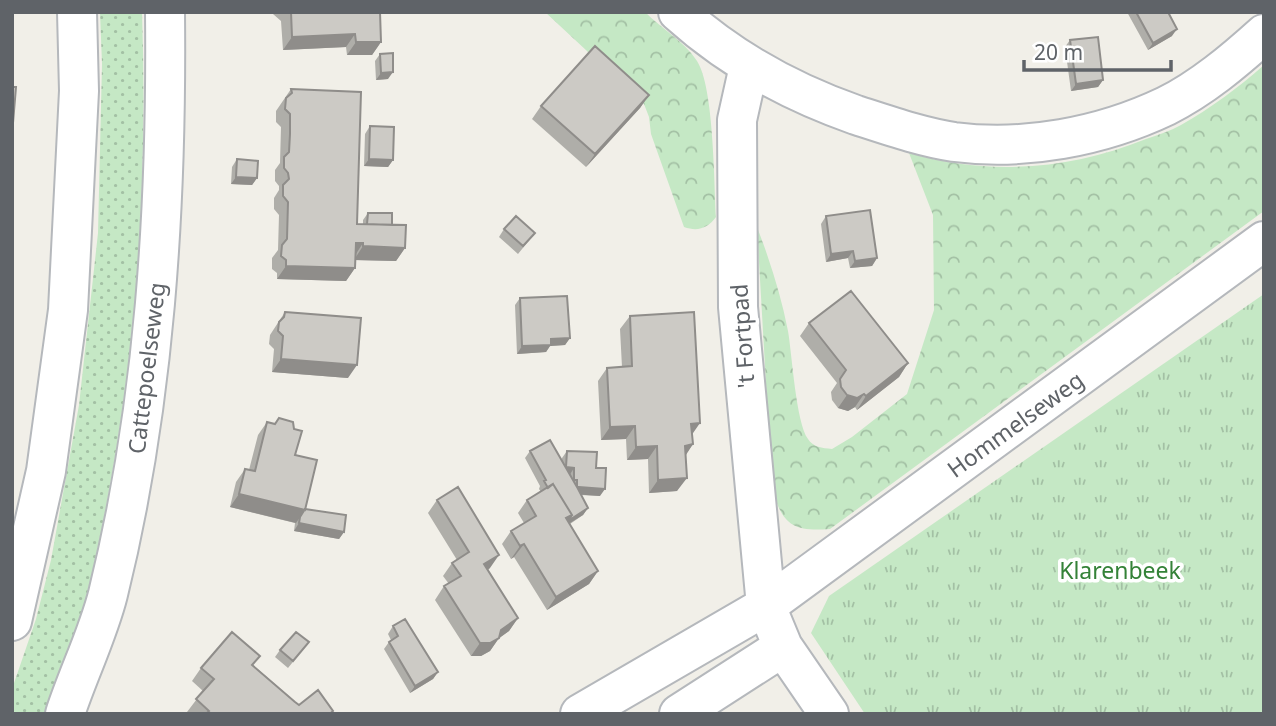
<svg xmlns="http://www.w3.org/2000/svg" width="1276" height="726" viewBox="0 0 1276 726" font-family="'Noto Sans',sans-serif">
<style>
.grass{fill:url(#grass-dots)}
.forest{fill:url(#forest-crowns)}
.park{fill:url(#park-tufts)}
.lines{fill:none;stroke-linecap:round;stroke-linejoin:round}
.minor-casing{stroke:#b5b8bc;stroke-width:42}
.tertiary-casing{stroke:#b5b8bc;stroke-width:42}
.minor{stroke:#fff;stroke-width:38}
.tertiary{stroke:#fff;stroke-width:38}
.wall{fill:#afaea9}
.shaded-wall{fill:#8f8d8a}
.building{fill:#cccac5;stroke:#8f8d8a;stroke-width:2}
.labels{text-anchor:middle;dominant-baseline:central;stroke-width:7;stroke-linejoin:round;paint-order:stroke}
.street-label{font-size:23px;fill:#5f6368;stroke:#fff}
.park-label{font-size:23px;fill:#348238;stroke:#fff}
</style>
<defs>
<pattern id="grass-dots" width="8" height="8" patternUnits="userSpaceOnUse" patternTransform="scale(1.75)"><rect width="8" height="8" fill="#c5e8c5"/><path d="M2 2h.1M6 6h.1" fill="none" stroke="#a3c0a4" stroke-width="1.8" stroke-linecap="round"/></pattern>
<pattern id="forest-crowns" width="20" height="18" patternUnits="userSpaceOnUse" patternTransform="scale(1.75)"><rect width="20" height="18" fill="#c5e8c5"/><path d="M2 6a3 3 0 1 1 6 0M12 15a3 3 0 1 1 6 0" fill="none" stroke="#a3c0a4"/></pattern>
<pattern id="park-tufts" width="24" height="20" patternUnits="userSpaceOnUse" patternTransform="scale(1.75)"><rect width="24" height="20" fill="#c5e8c5"/><path d="M3 7l-1-3M5 7V3M7 7l1-3M15 17l-1-3M17 17v-4M19 17l1-3" fill="none" stroke="#a3c0a4"/></pattern>
</defs>
<rect width="100%" height="100%" fill="#f1efe8"/>
<path class="grass" d="M100 12H142C149 215 132 421 81 618 73 650 59 682 49 714H12V689L36 619 51 560 79 405 98 233 102 64Z"/>
<path class="forest" d="M545 12H645C662 29 684 41 697 61 714 87 714 182 716 217 708 228 698 232 684 227L651 134 649 117 644 104Z
M1264 65V211L830 529C792 532 782 524 772 488L757 227C770 261 781 295 788 331 792 354 796 423 808 439 813 447 822 448 832 449L852 437 907 394 934 310 933 215 909 153C989 176 1069 170 1146 139 1158 135 1170 131 1181 125 1211 108 1238 88 1264 65Z"/>
<path class="park" d="M1264 294V714H865L811 633 829 596Z"/>
<g class="lines">
<g class="minor-casing">
<path id="minor" d="M678 12C730 59 790 92 856 115 887 125 921 137 954 142 1024 151 1101 137 1166 106 1202 88 1234 61 1264 34
M749 66 737 120 738 307 766 606 783 647 829 714
M580 714 766 606 1264 241
M679 714 783 647"/>
</g>
<g class="tertiary-casing">
<path id="tertiary" d="M12 621 46 471 68 310 79 91 77 12
M65 714C78 674 98 634 108 594 155 404 167 206 165 12"/>
</g>
<use href="#minor" class="minor"/>
<use href="#tertiary" class="tertiary"/>
</g>
<path class="wall" d="M273 12H380L381 42 372 55H347L346 47 283 50 281 21 273 14Z
M1127 12H1168L1172 36 1148 50Z
M1070 40 1103 80 1098 87 1071 91 1065 47Z
M380 54 388 79 376 80 375 61Z
M291 89 357 224H363V220L368 213 392 225 405 248 396 261 355 260V268L346 281 277 279V273L272 269V258L278 250 279 215 274 209V198L279 190V186L275 181V170L280 163 281 127 276 122V111Z
M649 95 640 108 586 167 532 119 541 106Z
M370 126 393 160 388 167 364 166 365 134Z
M237 159 257 178 252 185 231 184 232 167Z
M826 216 877 258 872 266 850 268 848 258 826 262 821 224Z
M504 229 535 233 518 254 499 237Z
M520 298 570 338 565 345 550 346 546 352 517 354 515 305Z
M285 312 348 378 272 372 274 349 269 344 270 335Z
M630 316 692 435 693 444 685 455 677 491 649 493 648 459 627 460 626 439 601 440 598 381 607 368 622 367 620 329Z
M809 323 908 363 899 377 857 410 855 407 848 411 838 408 832 400 831 392 837 383 800 336Z
M267 422 295 455 305 509 344 532 339 539 294 531 295 523 230 507 236 482 245 469 249 470 258 435Z
M530 451 562 462V458L567 451 596 468 600 496 581 495 588 508 583 515 570 524 598 571 589 584 547 610 514 557 511 559 502 544 511 531 524 523 518 513 527 500 541 492 539 489 540 486 525 458Z
M437 500 490 568 488 570 518 618 509 631 499 638 490 651 481 656H471L435 600 444 586 449 584 443 576 452 563 457 560 428 513Z
M393 626 438 672 433 679 410 693 384 649 389 642 391 640 388 634Z
M309 642 288 668 275 657 280 650Z
M260 656 253 665 299 705 333 711 332 714H188L187 712 203 691 192 681 201 668Z"/>
<path class="shaded-wall" d="M1177 29 1172 36 1148 50 1153 43Z
M355 34 346 47 283 50 292 37Z
M356 42H381L372 55H347Z
M393 72 388 79 376 80 381 73Z
M1103 80 1098 87 1071 91 1076 84Z
M649 95 640 108 586 167 595 154Z
M369 159 393 160 388 167 364 166Z
M236 177 257 178 252 185 231 184Z
M356 243H363L354 257Z
M363 246 405 248 396 261 354 260Z
M853 251 848 258 826 262 831 254Z
M877 258 872 266 850 268 855 261Z
M286 266 355 268 346 281 277 279Z
M570 338 565 345 550 346 546 352 517 354 522 346 551 339Z
M281 359 357 365 348 378 272 372Z
M908 363 899 377 857 410 866 396Z
M864 394 855 407 848 411 838 408 847 395Z
M700 423 691 436V424Z
M635 426 626 439 601 440 610 427Z
M693 444 684 458 685 446Z
M657 446 648 459 627 460 636 447Z
M566 467 574 468 569 476 561 474Z
M687 478 677 491 649 493 658 480Z
M577 487 605 489 600 496 572 494Z
M239 494 305 510 296 523 230 507Z
M588 508 583 515 557 531 566 518Z
M299 523 344 532 339 539 294 531Z
M524 544 514 557 511 559 520 546Z
M499 555 490 568 475 577 484 564Z
M598 571 589 584 547 610 556 597Z
M518 618 509 631 498 639 499 638 490 651 481 656H471L480 643Z
M438 672 433 679 410 693 415 686Z"/>
<path class="building" d="M291 12H380L381 42H356L355 34 292 37Z
M1136 12H1168L1177 29 1153 43Z
M1098 37 1103 80 1076 84 1070 40Z
M595 46 649 95 595 154 541 106Z
M393 53V72L381 73 380 54Z
M12 87H16L13 123H12Z
M291 89 361 92 357 224 406 225 405 248 363 246V243H356L355 268 286 266V260L281 256 282 245 287 239 288 202 283 196V185L289 179 288 173 284 168V157L289 152 290 134V114L285 109 286 98 292 93Z
M370 126 394 127 393 160 369 159Z
M237 159 258 161 257 178 236 177Z
M870 210 877 258 855 261 853 251 831 254 826 216Z
M368 213H392V225L367 224Z
M516 216 535 233 523 246 504 229Z
M851 291 908 363 866 396 864 394 857 398 847 395 841 387 840 379 846 370 809 323Z
M567 296 570 338 551 339V345L522 346 520 298Z
M285 312 361 318 357 365 281 359 283 336 278 331 279 322 284 317Z
M694 312 700 423 691 424 693 444 685 446 687 478 658 480 657 446 636 447 635 426 610 427 607 368 632 366 630 316Z
M279 418 293 422 294 429 302 431 295 455 317 460 305 510 239 494 245 469 255 471 267 422 275 424Z
M550 440 577 487V480H574V468L566 467 567 451 597 452 596 468H606L605 489 577 487 588 508 568 521 572 515 553 484 548 488 544 481 546 480 530 451Z
M553 484 572 515 566 518 598 571 556 597 524 544 520 546 511 531 536 516 527 500Z
M458 487 499 555 484 564 518 618 501 630 499 638 490 643H480L444 586 461 576 452 563 469 552 437 500Z
M305 509 346 515 344 532 299 523 300 517Z
M405 619 438 672 415 686 389 642 398 636 393 626Z
M232 632 260 656 252 665 295 702 299 705 318 690 333 711 330 714H206L209 711 196 699 214 679 201 668Z
M296 632 309 642 293 661 280 650Z"/>
<g class="labels">
<g class="street-label">
<text transform="translate(742 336) rotate(-94)">'t Fortpad</text>
<text transform="translate(146 368) rotate(-83)">Cattepoelseweg</text>
<text transform="translate(1015 424) rotate(-36)">Hommelseweg</text>
</g>
<g class="park-label">
<text x="1120" y="570">Klarenbeek</text>
</g>
</g>
<rect width="1276" height="726" fill="none" stroke="#5f6368" stroke-width="28"/>
<path d="M1024 60v10h147v-10" fill="none" stroke="#5f6368" stroke-width="3.5"/>
<text x="1034" y="60" font-size="21" fill="#5f6368" stroke="#ffffff" stroke-width="5" paint-order="stroke">20 m</text>
</svg>
